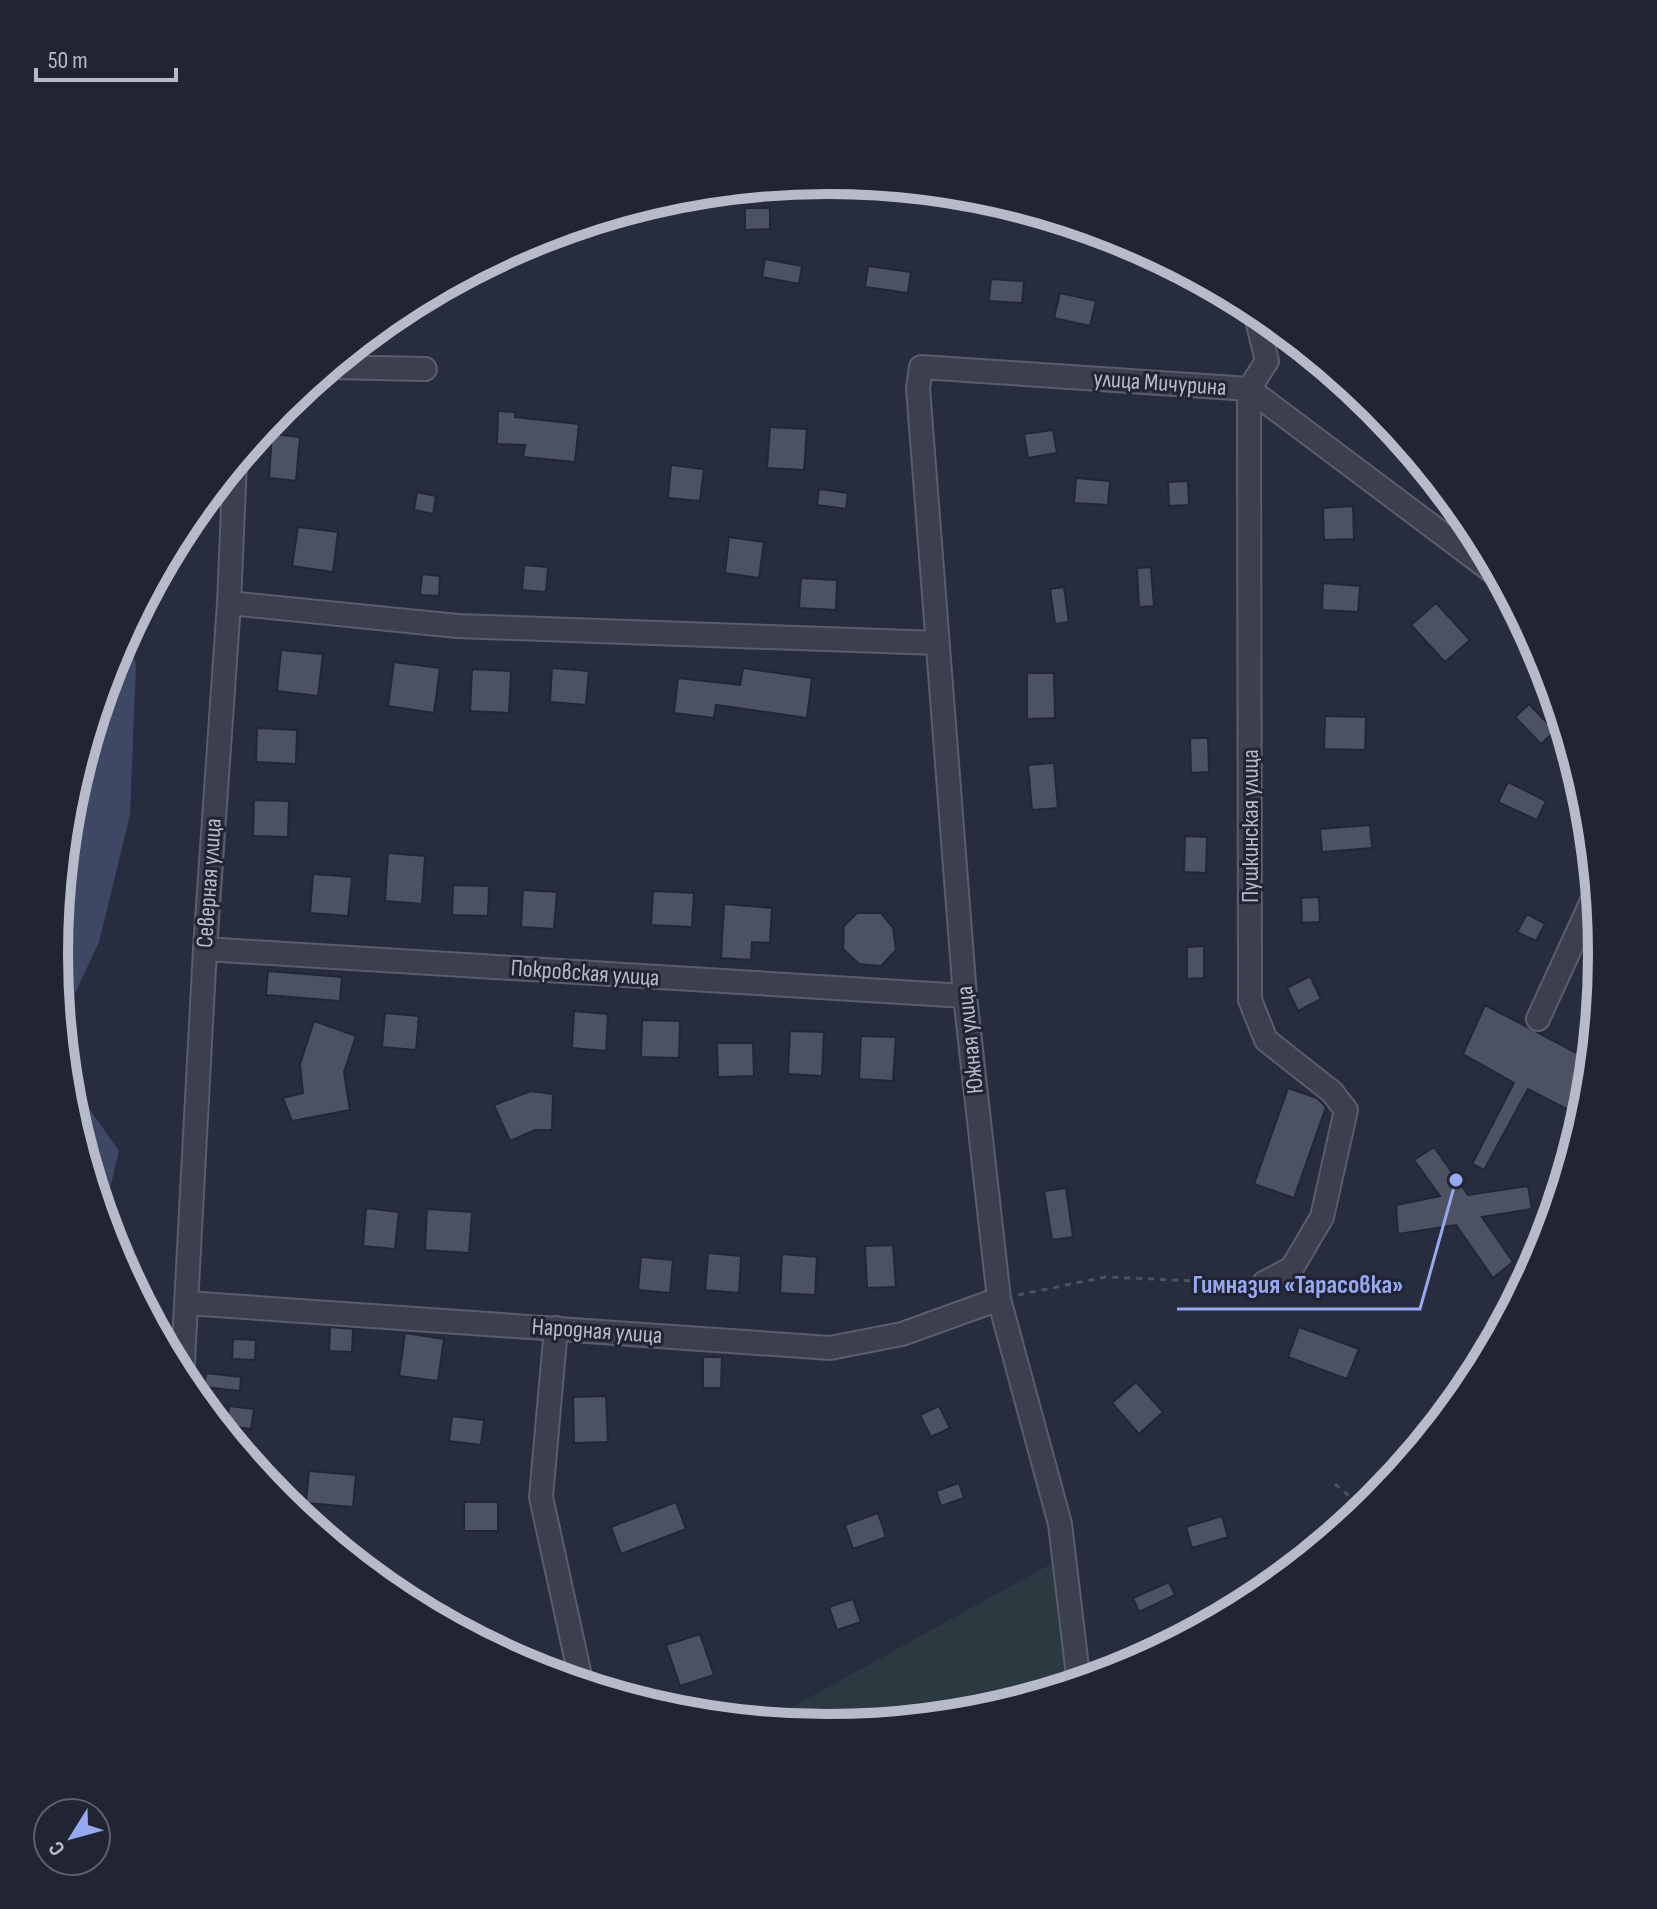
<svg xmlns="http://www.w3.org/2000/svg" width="1657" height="1909" viewBox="0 0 1657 1909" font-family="'Sofia Sans Condensed',sans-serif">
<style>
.green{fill:#2a3a40}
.water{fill:#3e4865}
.building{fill:#4c5164;stroke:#222635;stroke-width:2}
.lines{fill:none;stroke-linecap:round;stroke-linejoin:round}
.minor-casing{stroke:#595d6c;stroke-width:26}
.path{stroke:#47565c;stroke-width:3;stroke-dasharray:6 6;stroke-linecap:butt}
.minor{stroke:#3b3f4e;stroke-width:22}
.labels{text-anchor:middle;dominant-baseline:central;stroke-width:6;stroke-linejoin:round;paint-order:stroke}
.street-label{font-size:24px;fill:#b7bbc9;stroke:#202433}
.rim{fill:none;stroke:#b7bbc9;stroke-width:10}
.leader{fill:none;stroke:#95a8f0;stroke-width:3}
.callout-dot{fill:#95a8f0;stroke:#202433;stroke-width:3}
.callout-label{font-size:26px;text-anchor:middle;font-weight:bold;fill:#95a8f0;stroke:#202433;stroke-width:6;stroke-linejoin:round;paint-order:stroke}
</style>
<rect width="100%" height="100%" fill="#272d3e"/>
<path class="green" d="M1051 1564 1076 1685 979 1714 828 1729 763 1723Z"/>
<path class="water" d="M127 632 136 664 130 815 99 942 63 1019 71 1083 119 1151 103 1217 69 1105 54 954 69 803 113 658Z"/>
<path class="building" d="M745 208H770V229L745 230Z
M765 259 802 266 799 284 762 277Z
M868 266 911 272 908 293 865 287Z
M991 279 1024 281 1022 303 989 301Z
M1060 293 1096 301 1090 326 1054 318Z
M498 411 515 412V417L579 424 575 462 523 457 525 445 497 444Z
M770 427 807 429 804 470 767 468Z
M1053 430 1057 453 1028 458 1024 434Z
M272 434 300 437 296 481 269 478Z
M671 465 704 469 700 501 668 498Z
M1076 478 1110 481 1108 505 1074 503Z
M1188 481 1189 505 1169 506 1168 482Z
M819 489 848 493 846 509 817 505Z
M417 492 436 496 433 514 414 510Z
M1353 506 1354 539 1324 540 1323 508Z
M298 527 338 532 333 572 292 566Z
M729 537 764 542 759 578 725 573Z
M524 565 548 567 546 592 522 590Z
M1151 567 1154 606 1139 607 1137 568Z
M422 574 440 576 439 596 420 595Z
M801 578 837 580 836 610 799 608Z
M1323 583 1360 586 1358 612 1322 610Z
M1064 587 1069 622 1055 624 1050 589Z
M1436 603 1470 640 1445 662 1411 625Z
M281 650 323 654 318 696 277 691Z
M394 662 440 668 434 713 388 706Z
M552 668 589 671 586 705 550 702Z
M743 668 812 678 807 718 716 705 714 718 674 713 678 678 740 685Z
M472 669 511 671 509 713 470 711Z
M1027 673H1054L1055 718 1027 719Z
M1529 704 1555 731 1541 744 1515 717Z
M1325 716 1366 717 1365 750 1324 749Z
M257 728 297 730 296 764 256 762Z
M1190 738H1208L1209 772 1191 773Z
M1054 763 1058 808 1032 810 1028 765Z
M1508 782 1546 801 1537 820 1498 802Z
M254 800 289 801 288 837 253 836Z
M1370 825 1372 848 1322 852 1320 829Z
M1185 836 1207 837 1206 873 1184 872Z
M388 853 425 856 422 904 385 901Z
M313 874 352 877 348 916 310 913Z
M453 885 489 886 488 916 452 915Z
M523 890 557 892 554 929 521 927Z
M653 891 694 893 692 927 651 925Z
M1319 897 1320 922 1302 923 1301 898Z
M724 904 772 908 770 943 752 942 751 960 721 958Z
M857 913H881L893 928 896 950 881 966 859 964 843 949 844 926Z
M1527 914 1545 924 1536 941 1517 932Z
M1204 946V978L1187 979V947Z
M268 971 342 977 340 1001 266 995Z
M1310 976 1321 999 1298 1011 1287 988Z
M1485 1005 1592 1061 1588 1106 1582 1117 1528 1089 1484 1170 1472 1164 1514 1083 1463 1054Z
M574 1011 608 1014 606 1051 572 1048Z
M385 1013 419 1016 416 1050 382 1047Z
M642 1020 680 1021 679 1058 641 1057Z
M314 1021 356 1036 344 1072 350 1110 292 1121 283 1098 303 1093 300 1064Z
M790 1031 824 1032 822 1076 788 1074Z
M861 1036 896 1037 893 1081 859 1079Z
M717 1043H753L754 1076 718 1077Z
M1288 1088 1317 1098 1326 1107 1294 1198 1254 1184Z
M531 1091 553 1094 552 1130H535L510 1141 494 1105Z
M1434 1147 1468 1195 1528 1186 1532 1209 1482 1217 1513 1262 1493 1278 1456 1225 1398 1234 1396 1205 1440 1196 1414 1160Z
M1066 1188 1073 1237 1052 1240 1044 1191Z
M366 1208 399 1212 395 1249 363 1246Z
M427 1209 472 1212 469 1253 425 1250Z
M893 1245 896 1287 867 1288 865 1246Z
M708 1253 741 1256 739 1293 705 1290Z
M782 1254 817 1257 815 1295 780 1293Z
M641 1257 673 1260 670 1293 638 1290Z
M330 1327 353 1329 352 1352 329 1351Z
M1299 1327 1359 1349 1347 1379 1288 1357Z
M405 1333 444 1339 438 1381 399 1376Z
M233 1339 256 1340 255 1360 232 1359Z
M703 1357H722L721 1388H703Z
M206 1373 241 1377 240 1391 204 1387Z
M1136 1382 1163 1412 1139 1434 1112 1403Z
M606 1396 608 1442 574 1443 573 1397Z
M229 1406 254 1409 251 1429 227 1426Z
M939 1406 950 1428 931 1437 920 1415Z
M452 1416 484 1420 481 1445 449 1441Z
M309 1471 356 1475 353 1507 306 1503Z
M959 1483 964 1498 941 1506 936 1491Z
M464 1502H498V1531H464Z
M676 1502 686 1529 621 1554 611 1527Z
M878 1513 886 1537 853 1549 845 1525Z
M1222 1516 1228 1537 1192 1548 1186 1527Z
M1169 1582 1175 1595 1139 1612 1133 1598Z
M853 1599 861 1622 837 1630 829 1607Z
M700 1634 714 1675 680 1686 666 1645Z"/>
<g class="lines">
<g class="minor-casing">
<path id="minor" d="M1254 308 1267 361 1249 389 1250 1000 1266 1040 1332 1092 1346 1110 1322 1217 1292 1268 1264 1283
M330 367 425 369
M229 603 457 626 937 643
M205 949 965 996
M1538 1019 1597 890
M187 1303 830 1348 902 1334 999 1299
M556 1328 541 1497 582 1685
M182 1380 205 949 229 603 235 462
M1079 1684 1060 1524 999 1299 965 996 918 388 921 367 1249 389 1501 578"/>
</g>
<path class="path" d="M1018 1295 1105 1277 1244 1283
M1335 1484 1366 1510"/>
<use href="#minor" class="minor"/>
</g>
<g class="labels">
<g class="street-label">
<text transform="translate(1160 383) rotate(4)">улица Мичурина</text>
<text transform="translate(1250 826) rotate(-90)">Пушкинская улица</text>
<text transform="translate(209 883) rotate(-86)">Северная улица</text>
<text transform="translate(585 973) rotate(4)">Покровская улица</text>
<text transform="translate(970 1040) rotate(-96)">Южная улица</text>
<text transform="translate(597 1331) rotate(4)">Народная улица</text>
</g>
</g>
<path d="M0 0H1657V1909H0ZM68 954a760 760 0 1 1 1520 0a760 760 0 1 1-1520 0Z" fill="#202433" fill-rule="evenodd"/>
<path class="rim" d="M68 954a760 760 0 1 1 1520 0a760 760 0 1 1-1520 0Z"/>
<path class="leader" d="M1456 1180L1420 1309H1177"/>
<circle class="callout-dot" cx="1456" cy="1180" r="8"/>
<g class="callout-label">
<text x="1298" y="1293">Гимназия «Тарасовка»</text>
</g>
<g transform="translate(72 1837) rotate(233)"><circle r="38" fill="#202433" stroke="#5c606f" stroke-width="2"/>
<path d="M0-6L14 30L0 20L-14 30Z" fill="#95a8f0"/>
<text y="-12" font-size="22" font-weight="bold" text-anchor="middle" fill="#b7bbc9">С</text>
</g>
<path d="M36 68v12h140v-12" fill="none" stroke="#b7bbc9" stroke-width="4"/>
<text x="48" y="68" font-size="24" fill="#b7bbc9" stroke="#202433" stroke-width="6" paint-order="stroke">50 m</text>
</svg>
